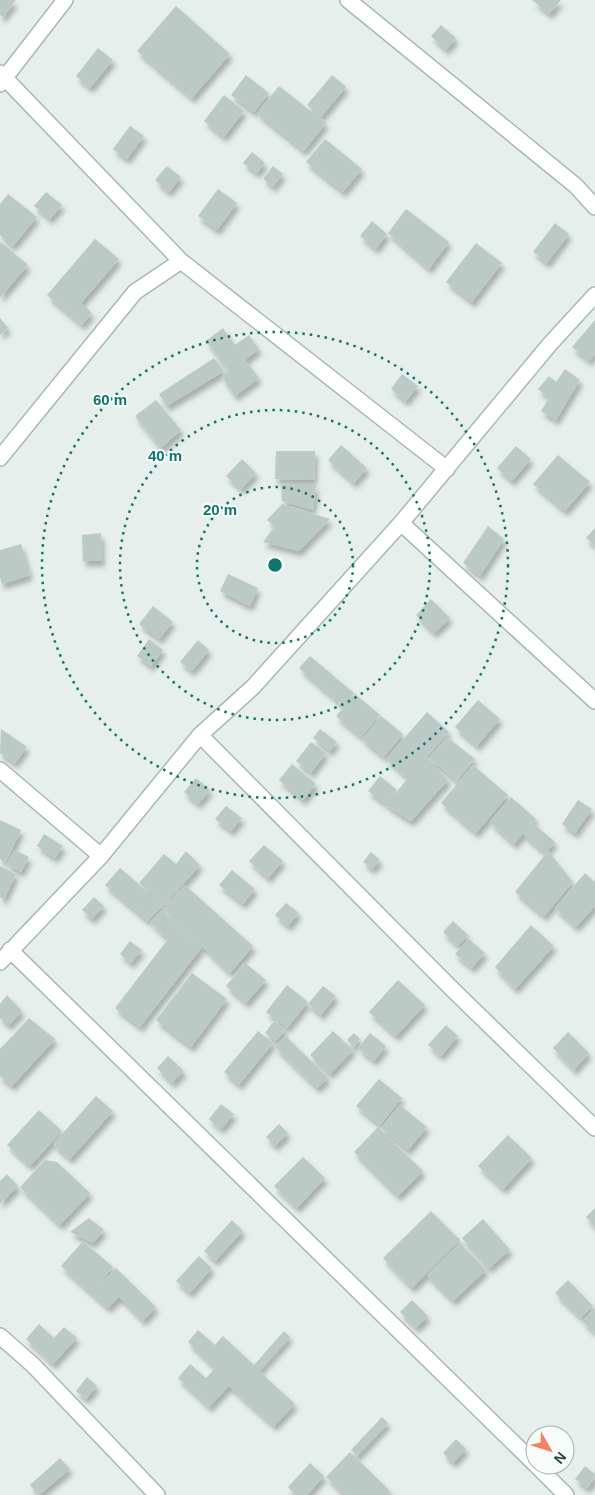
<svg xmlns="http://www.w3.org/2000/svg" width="595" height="1495" viewBox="0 0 595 1495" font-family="Arial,sans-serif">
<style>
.building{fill:#bbcac4;filter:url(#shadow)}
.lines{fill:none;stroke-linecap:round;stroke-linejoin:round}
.street-casing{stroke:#a8b8b2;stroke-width:18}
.street{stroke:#fff;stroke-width:15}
.ring{fill:none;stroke:#0f766e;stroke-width:2.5;stroke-dasharray:2.5 5}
.centre{fill:#0f766e;stroke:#f7fbf9;stroke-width:2.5}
.ring-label{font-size:15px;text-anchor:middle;font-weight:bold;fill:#0f766e;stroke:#f7fbf9;stroke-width:4;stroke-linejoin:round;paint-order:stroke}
</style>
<defs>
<filter id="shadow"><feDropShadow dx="3" dy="5.5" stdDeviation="2.5" flood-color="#0004"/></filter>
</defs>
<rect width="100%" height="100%" fill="#e6efeb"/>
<path class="building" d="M0 0H16L3 17 0 15Z
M532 0H561L549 14Z
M176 6 230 54 192 98 137 51Z
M441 25 456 38 446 50 431 36Z
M98 48 113 60 90 88 76 76Z
M246 75 269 93 254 112 231 95Z
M332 75 346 87 321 117 307 105Z
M279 86 326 123 304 151 257 113Z
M224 95 244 111 224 137 204 121Z
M130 126 144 136 127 159 113 149Z
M325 139 362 169 343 192 306 162Z
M252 152 265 163 257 173 243 163Z
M167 166 181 177 169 192 155 180Z
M273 166 283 174 273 187 263 179Z
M218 189 237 203 217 230 198 216Z
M46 192 62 205 50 219 34 206Z
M8 194 37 217 13 246 0 235V204Z
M406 209 449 242 429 269 388 233Z
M372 221 387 234 376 249 360 236Z
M555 223 569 234 547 263 533 252Z
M95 239 119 259 81 303 92 313 82 325 47 295Z
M1 242 28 265 0 298V243Z
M476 243 502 263 472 302 446 282Z
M0 318 8 328 0 335Z
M595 320V354L589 361 572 347Z
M223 328 235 345 249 335 259 349 245 360 259 378 235 396 222 377 229 371 206 341Z
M214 358 224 371 167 406 159 394Z
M565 369 580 380 556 420 541 411 549 398 538 389 549 376 556 382Z
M402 374 418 386 406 401 391 389Z
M156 400 181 430 161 448 135 416Z
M341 445 367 468 354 483 328 460Z
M516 446 531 459 512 481 497 468Z
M276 451H315L314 480 275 479Z
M558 455 590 482 565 511 533 484Z
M242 459 256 473 241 489 226 476Z
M281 485H316L313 510 282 501Z
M282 504 330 519 299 551 263 542 275 526 267 520Z
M488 526 504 539 480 576 463 563Z
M595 528V546L586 538Z
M101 533 102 561H83L82 535Z
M21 544 30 575 2 584 0 577V550Z
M228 574 258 588 250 606 220 591Z
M431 599 450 618 434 633 416 615Z
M153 606 173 622 159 639 139 624Z
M149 639 163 650 151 666 137 656Z
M198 640 209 650 192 671 180 662Z
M310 656 354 693 343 706 299 668Z
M355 694 380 715 361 737 336 716Z
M478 700 500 719 477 746 455 727Z
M427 712 449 732 427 757 448 780 411 821 386 805 408 778 386 759Z
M381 716 403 734 384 757 362 739Z
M1 729 27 747 15 763 0 753Z
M320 729 337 742 330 751 313 738Z
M447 737 475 759 457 781 429 758Z
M311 742 326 753 311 773 296 761Z
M292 764 316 784 303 800 279 780Z
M473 765 508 795 476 833 441 803Z
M380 776 397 790 386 804 368 791Z
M196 778 210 790 198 804 184 792Z
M511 797 536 819 514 844 490 822Z
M578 800 592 809 575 833 562 824Z
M226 806 242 818 231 831 215 819Z
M0 820 21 830 6 862 0 859Z
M533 823 555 842 545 853 524 835Z
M44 834 63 846 55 858 37 846Z
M264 845 283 861 268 878 249 861Z
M15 850 29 857 21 872 7 864Z
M186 851 200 865 165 905 139 883 164 854 176 864Z
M548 851 573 882 544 916 515 892Z
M371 852 380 860 372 869 363 862Z
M0 866 16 874 4 899 0 897Z
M120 868 163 905 148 921 105 885Z
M232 870 255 889 243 904 219 885Z
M585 873 595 882V906L576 927 555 908Z
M185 885 253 946 230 973 163 909Z
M94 897 104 906 92 919 82 910Z
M286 903 299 913 288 926 275 915Z
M162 910 202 947 140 1027 115 1008 168 939 150 922Z
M453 921 468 935 458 946 443 932Z
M531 925 554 946 515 989 495 967Z
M469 939 485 953 472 968 455 954Z
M130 941 142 950 131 963 120 954Z
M245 963 266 980 246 1003 226 986Z
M192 973 227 999 191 1047 156 1020Z
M398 980 425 1005 396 1036 369 1012Z
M287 985 308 1002 287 1028 266 1012Z
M323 986 336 996 321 1015 308 1004Z
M7 995 22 1011 9 1025 0 1018V1004Z
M29 1018 55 1039 12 1086 0 1076V1049Z
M274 1021 285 1030 276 1041 265 1033Z
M446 1025 458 1036 441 1056 428 1045Z
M258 1031 273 1043 239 1085 224 1072Z
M333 1031 353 1050 330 1074 310 1055Z
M568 1032 589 1053 574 1070 553 1048Z
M354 1033 360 1039 354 1047 347 1040Z
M370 1033 386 1046 374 1061 358 1048Z
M286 1036 328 1078 317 1088 275 1047Z
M168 1056 184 1071 172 1083 157 1068Z
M379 1079 402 1098 380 1125 356 1106Z
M96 1096 113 1111 70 1159 53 1144Z
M221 1104 234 1114 221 1129 209 1119Z
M400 1105 427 1127 408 1150 381 1128Z
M39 1110 62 1131 30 1166 7 1145Z
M279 1124 288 1133 275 1146 266 1137Z
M378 1127 423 1171 398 1196 354 1152Z
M508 1135 532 1158 503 1189 478 1166Z
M303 1157 325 1178 297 1208 274 1186Z
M45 1160 57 1162 90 1193 60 1225 20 1187Z
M7 1174 18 1186 0 1204V1181Z
M595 1208V1227L586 1217Z
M431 1211 460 1240 412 1288 383 1258Z
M89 1218 104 1230 93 1243 70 1232Z
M483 1219 510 1250 489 1268 462 1238Z
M232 1220 243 1231 215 1261 204 1251Z
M83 1241 113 1267 95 1289 116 1268 156 1307 143 1321 119 1297 108 1308 61 1266Z
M460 1243 486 1270 453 1301 427 1275Z
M199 1256 212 1268 190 1293 176 1281Z
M568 1280 593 1306 581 1318 555 1293Z
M412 1300 428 1316 416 1328 400 1312Z
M595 1308V1333L582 1321Z
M39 1324 54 1338 64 1327 77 1338 53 1364 26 1339Z
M198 1330 215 1345 223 1336 254 1365 284 1331 290 1337 259 1371 295 1404 274 1426 229 1386 209 1407 178 1378 190 1364 206 1378 215 1368 188 1342Z
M87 1377 97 1386 86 1399 76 1391Z
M382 1417 388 1423 357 1456 351 1450Z
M456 1439 466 1449 453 1463 443 1453Z
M350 1452 390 1491 385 1495H345L326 1477Z
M60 1458 70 1469 39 1495 30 1485Z
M310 1463 324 1476 307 1495H296L288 1487Z
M585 1466 595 1474V1478L587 1488 575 1479Z"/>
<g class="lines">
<g class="street-casing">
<path id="street" d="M348 0 576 186 595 207
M0 73 181 261 447 469
M0 84 65 0
M0 458 135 292 181 261
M401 523 595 701
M200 735 452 989 595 1128
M0 770 101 856
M10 950 535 1464
M0 962 101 856 200 735 253 687 401 523 550 344 595 295
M0 1336 33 1365 157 1495
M536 1465 566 1495"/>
</g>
<use href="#street" class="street"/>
</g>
<g class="ring">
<circle cx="275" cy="565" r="78"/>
<circle cx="275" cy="565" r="155"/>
<circle cx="275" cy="565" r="233"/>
</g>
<circle cx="275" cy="565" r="8" class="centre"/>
<g class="ring-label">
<text x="110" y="405">60 m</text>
<text x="165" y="461">40 m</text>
<text x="220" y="515">20 m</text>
</g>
<g transform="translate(550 1450) rotate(129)"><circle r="24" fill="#f7fbf9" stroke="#a3b1ad"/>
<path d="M0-4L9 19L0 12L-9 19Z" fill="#f4845f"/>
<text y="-8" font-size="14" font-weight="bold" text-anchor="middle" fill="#24423a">N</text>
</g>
</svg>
